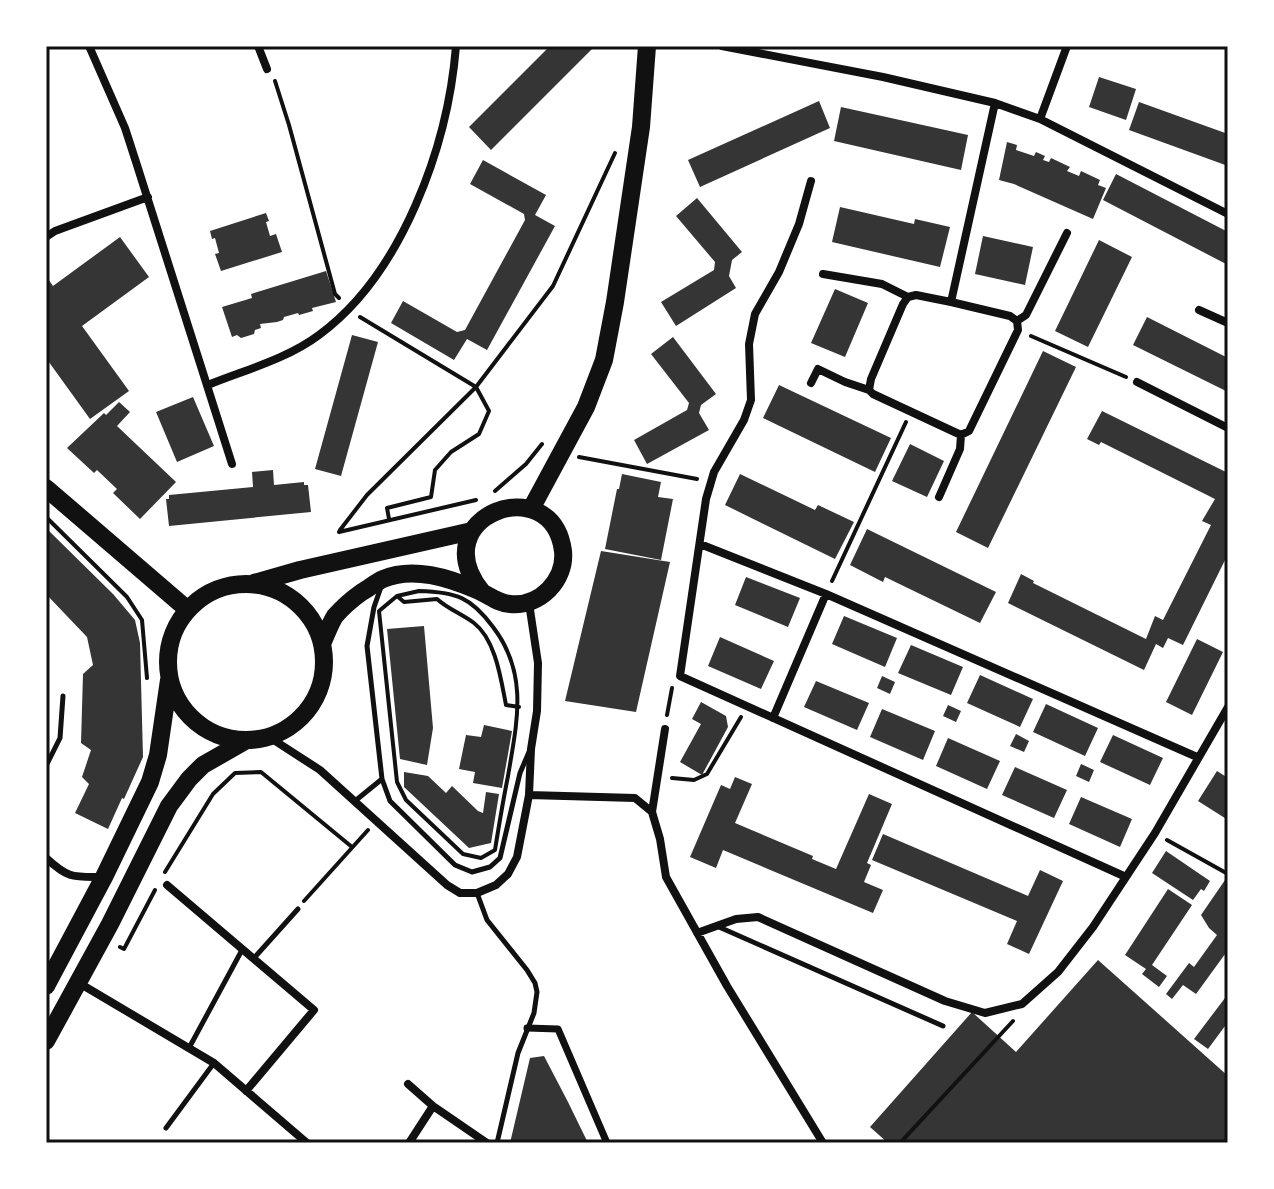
<svg xmlns="http://www.w3.org/2000/svg" width="1274" height="1189" viewBox="0 0 1274 1189" font-family="'IBM Plex Serif',serif">
<style>
.building{fill:#353535}
.lines{fill:none;stroke-linecap:round;stroke-linejoin:round}
.path{stroke:#111;stroke-width:4}
.service{stroke:#111;stroke-width:5}
.pedestrian{stroke:#111;stroke-width:7}
.minor{stroke:#111;stroke-width:8}
.primary{stroke:#111;stroke-width:18}
.neatline{fill:none;stroke:#111;stroke-width:3}
</style>
<rect width="100%" height="100%" fill="#fff"/>
<path class="building" d="M550 46H595L491 150 469 127Z
M1099 77 1136 89 1126 120 1089 107Z
M819 101 830 128 700 187 688 160Z
M1139 102 1228 134V166L1129 130Z
M841 107 968 135 961 170 834 141Z
M1007 142 1017 145 1016 150 1034 156 1036 152 1045 156 1043 160 1049 162 1051 158 1070 167 1067 171 1079 176 1081 171 1100 180 1098 185 1106 188 1093 219 1014 184 999 180Z
M483 160 546 195 535 215 555 226 487 350 467 339 454 360 391 323 403 301 457 332 465 330 525 220 524 214 470 184Z
M1116 174 1228 232V265L1103 200Z
M697 198 742 252 732 260 729 276 736 288 676 326 661 302 714 270 715 262 676 216Z
M840 207 914 224 915 219 950 227 940 267 832 242Z
M266 213 269 221 266 222 270 236 276 234 282 252 221 271 215 254 219 253 215 238 212 239 210 231Z
M983 236 1033 247 1025 285 975 274Z
M120 237 149 277 82 326 129 391 90 419 46 358V276L53 286Z
M1099 240 1132 257 1088 347 1055 331Z
M326 271 336 302 312 308 313 311 299 315 298 313 284 317 283 320 277 322 260 324 261 328 255 330 254 334 241 338 237 335 232 337 222 307 252 298 251 294Z
M835 289 868 303 845 357 811 343Z
M1147 317 1228 358V392L1133 345Z
M352 335 378 342 341 476 315 469Z
M673 337 716 394 701 405 699 413 709 430 647 464 634 440 687 410 689 403 651 354Z
M1043 351 1076 367 988 548 956 532Z
M779 385 891 438 875 472 763 418Z
M193 397 214 446 177 462 156 412Z
M119 402 130 412 117 426 176 482 140 519 113 493 117 489 97 470 94 473 67 448 104 413 106 415Z
M1102 411 1228 473V499L1225 504 1228 506V554L1183 645 1168 638 1163 648 1156 644 1144 670 1008 603 1021 574 1034 581 1033 583 1146 639 1155 616 1163 620 1211 525 1202 521 1215 499 1101 442 1099 445 1087 439Z
M910 444 944 461 927 497 892 481Z
M273 470 274 485 304 482V485H308L311 512 169 526 166 499H169V495L253 487 252 472Z
M622 474 661 482 658 497 673 499 661 560 605 549 617 489H619Z
M740 474 815 510 818 505 854 522 835 559 725 505Z
M46 528 113 594 135 620 140 643 143 757 124 799 122 798 108 829 75 813 89 784 82 777 91 750 81 743 83 674 93 665 87 637 46 594Z
M867 529 996 592 980 623 885 577 883 582 850 565Z
M601 551 670 562 636 712 565 701Z
M746 577 800 598 788 627 735 605Z
M844 616 897 638 885 667 832 644Z
M424 626 433 728 427 765 400 759 387 629Z
M720 637 774 661 761 689 708 666Z
M1197 639 1223 652 1192 715 1166 702Z
M911 645 963 667 951 695 898 673Z
M980 675 1033 699 1020 727 967 703Z
M882 676 895 682 890 694 877 688Z
M816 681 869 703 857 730 804 707Z
M701 702 726 716 728 727 702 775 680 762 701 724 692 719Z
M1046 704 1098 728 1085 756 1033 732Z
M948 705 961 711 956 722 943 716Z
M882 709 935 731 923 760 870 737Z
M484 725 512 731 502 788 473 783 475 772 459 769 466 735 481 737Z
M1016 734 1029 741 1024 752 1010 746Z
M1113 735 1163 758 1150 785 1100 762Z
M948 738 1000 761 987 789 936 766Z
M1081 764 1094 770 1089 782 1076 776Z
M1015 767 1067 790 1054 818 1002 795Z
M1217 771 1228 778V820L1198 801Z
M404 772 428 776 446 793 452 786 478 811 483 813 486 792 499 794 491 843 469 848 404 787Z
M735 777 752 784 735 823 813 856 812 859 836 869 869 794 892 804 867 863 871 865 864 882 883 890 873 913 723 850 716 868 690 857 721 785 730 789Z
M1081 797 1132 819 1120 847 1069 824Z
M883 834 1028 896 1040 870 1063 881 1029 954 1007 944 1017 921 872 860Z
M1166 851 1210 881 1204 891 1201 889 1193 900 1152 873Z
M1225 880 1228 882V950L1196 994 1183 985 1172 999 1166 994 1189 963 1194 967 1217 935 1209 928 1201 915Z
M1168 889 1192 905 1152 965 1167 976 1159 987 1142 974 1146 969 1125 955Z
M1098 960 1228 1076V1143H888L870 1127 972 1012 1016 1052Z
M1228 994V1022L1208 1049 1194 1039Z
M544 1056 568 1102 588 1143H510L530 1058Z"/>
<g class="lines">
<path class="path" d="M275 81 289 125 335 294 339 298
M360 317 476 387 489 411 479 434 451 452 435 470 431 497 387 508 389 519
M1031 336 1126 377
M579 457 697 479
M495 491 526 464 542 444
M46 517 127 597 142 620 147 678
M340 530 367 495 476 387 553 286 615 153
M339 532 476 500
M832 581 906 422
M419 591C456 592 471 597 493 627 529 674 517 722 508 776 503 801 499 825 495 850L481 858 463 854 406 800 397 782 379 611 397 596Z
M397 596 404 602 437 599C448 609 462 614 474 623 496 640 501 680 506 705L519 707
M667 715 672 688
M672 778 694 780 707 774 741 717
M1167 840 1228 874
M165 872 213 794 235 773 261 772 352 847
M304 901 368 830
M120 947 124 949 155 890
M900 1143 1013 1021"/>
<path class="service" d="M381 587 374 607 367 646 382 779 390 801 455 865 472 872 490 867 500 858 520 773 529 752
M46 766 60 738 63 696
M355 801 382 779
M477 893 487 920 527 970 535 983 537 992 534 1013 518 1053 497 1143
M719 927 943 1026
M254 958 298 909
M189 1048 242 950
M166 1128 214 1063"/>
<path class="pedestrian" d="M527 1028 558 1029 607 1143"/>
<path class="minor" d="M89 46 125 128 136 162 232 464
M258 46 267 69
M722 46 883 77 995 103 1040 119 1228 214
M1040 119 1067 46
M811 181 799 224 779 272 755 314 749 344 751 400 744 420 714 472 706 499 680 676 1126 877
M46 237 55 231 148 197
M823 274 882 284 908 297 916 295 951 302 1010 316 1017 321 1018 330 969 431 961 435 873 394 869 390 871 379 903 304 908 297
M951 302 995 103
M1199 310 1228 323
M1017 321 1026 315 1067 233
M1137 382 1228 428
M811 383 818 369 845 382 869 390
M208 385C245 370 287 359 319 335 402 274 448 146 456 46
M939 497 960 449 961 435
M700 544 826 594 1197 757
M773 718 826 594
M665 729 652 812 660 839 666 877 727 986 823 1143
M269 737 320 770 447 885 460 893H477L496 885 508 874 517 857 529 795 531 749 537 711 538 663 529 603
M529 795 635 798 652 812
M46 858C69 879 73 877 103 877
M167 885 314 1010 246 1091
M697 933 736 919 758 917 945 1001 985 1013 1022 1004 1058 972 1093 927 1155 833 1228 707
M79 983 214 1063 307 1143
M408 1084 433 1106 487 1143
M409 1143 433 1106"/>
<path class="primary" d="M46 488 188 610
M531 509 586 407 604 360 615 302 641 127 647 46
M254 583 300 570 472 531
M168 662a78 78 0 1 1 156 0a78 78 0 1 1-156 0Z
M322 644C326 635 330 624 335 616 343 607 352 599 362 592 369 588 376 582 383 579 413 566 449 578 477 590 489 595 497 603 510 604 540 607 566 580 563 551 552 468 421 516 482 592
M46 986 104 877 150 782 158 755 169 680
M46 1041 110 924 169 806 189 779 203 765 245 741"/>
</g>
<rect width="1274" height="1189" fill="none" stroke="#ffffff" stroke-width="96"/>
<rect x="48" y="48" width="1178" height="1093" class="neatline"/>
</svg>
